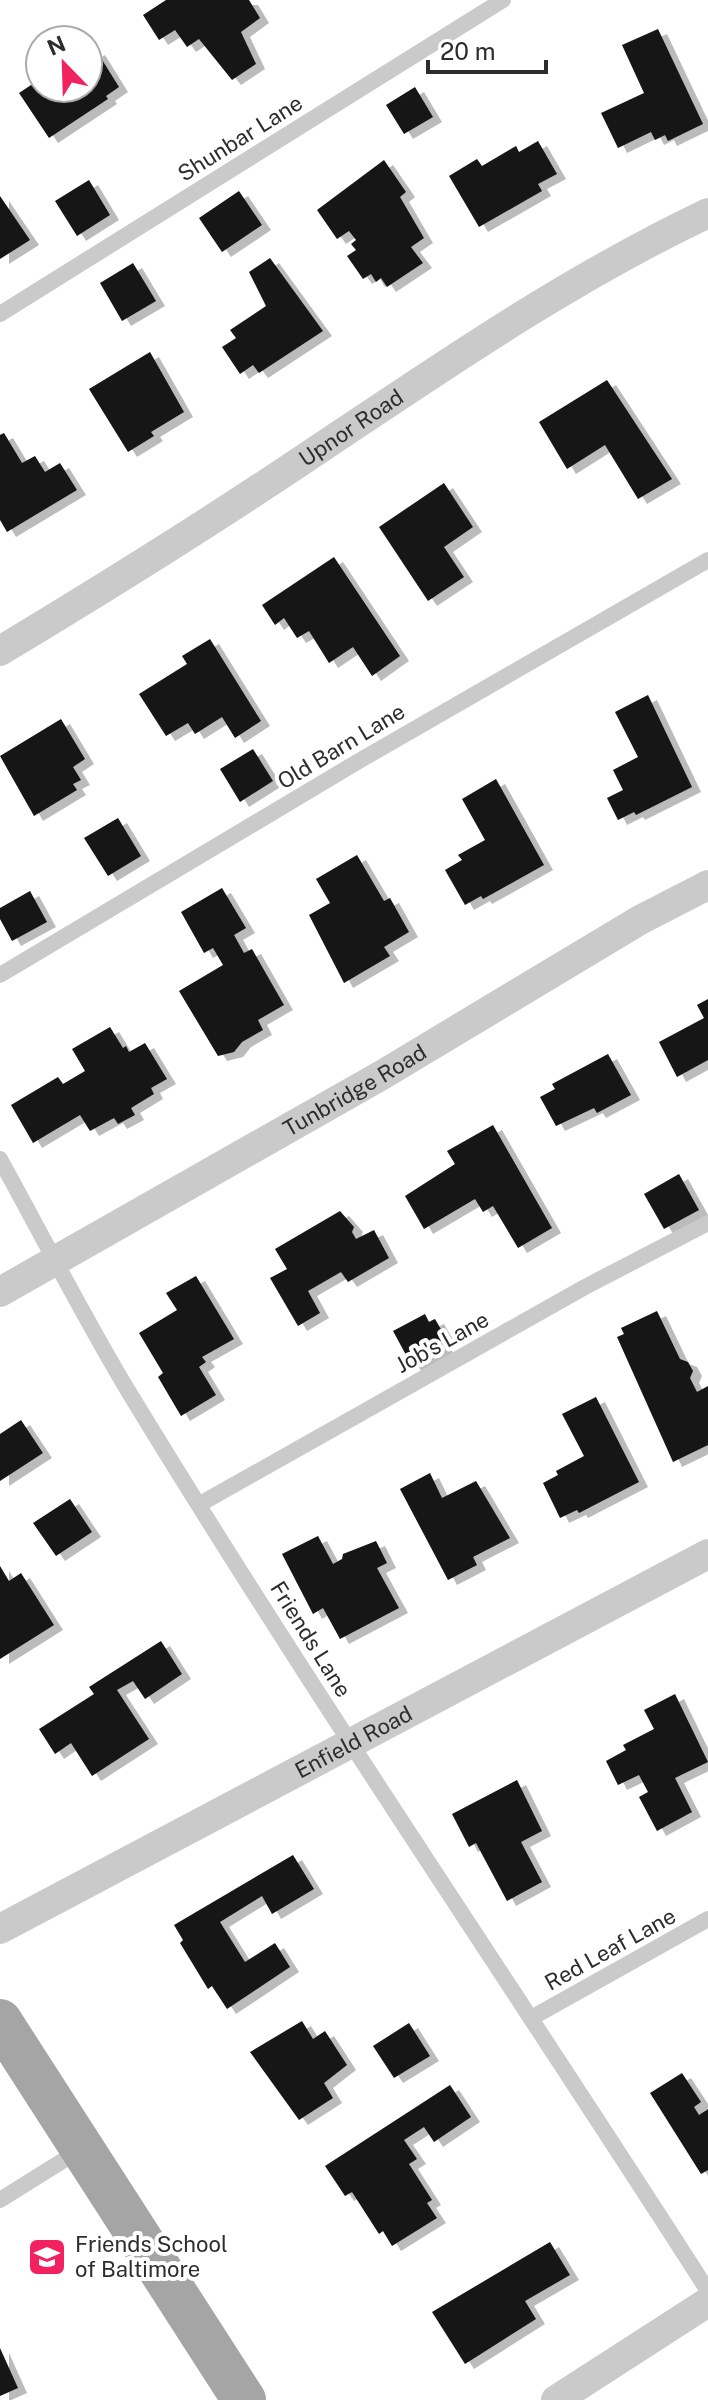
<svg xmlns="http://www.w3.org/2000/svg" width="708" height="2400" viewBox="0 0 708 2400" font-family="'Public Sans',sans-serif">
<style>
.building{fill:#141414;filter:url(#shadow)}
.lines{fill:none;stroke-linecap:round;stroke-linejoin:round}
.lane{stroke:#cacaca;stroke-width:16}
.street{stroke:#cacaca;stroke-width:30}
.primary{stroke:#a5a5a5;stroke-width:44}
.labels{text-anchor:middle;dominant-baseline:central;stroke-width:8;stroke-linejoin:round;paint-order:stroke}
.street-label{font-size:22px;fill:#2d2d2d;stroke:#fff}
.poi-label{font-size:22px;fill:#2d2d2d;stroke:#fff;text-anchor:start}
</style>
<defs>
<filter id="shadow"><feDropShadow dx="9" dy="5" stdDeviation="0" flood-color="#0004"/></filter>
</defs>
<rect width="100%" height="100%" fill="#fff"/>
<path class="building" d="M166 0H249L260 18 241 32 256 64 232 80 199 39 187 47 175 30 159 40 143 15Z
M658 29 703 124 668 141 665 135 655 140 651 132 618 148 601 113 644 93 622 45Z
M96 50 119 87 106 96 108 99 49 138 19 93 40 79V88H88V55Z
M415 87 433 117 404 134 386 105Z
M538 141 557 174 538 184 542 191 479 227 449 176 477 159 482 166 516 146 519 152Z
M384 160 406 192 400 197 424 238 411 247 423 263 387 287 381 278 376 282 371 274 363 279 347 256 356 250 351 244 356 240 349 231 337 239 317 210Z
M89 180 110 215 77 236 55 201Z
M239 191 262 225 222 252 199 218Z
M0 196 30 240 0 259Z
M270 258 323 331 259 373 253 365 240 374 222 347 236 338 230 330 266 306 249 272Z
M133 263 156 301 122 321 100 283Z
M150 352 184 412 151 432 154 436 128 452 89 389Z
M607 380 672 479 638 499 605 445 567 469 539 422Z
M4 433 22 463 35 456 45 472 60 463 77 490 7 532 0 520V435Z
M444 483 473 527 444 547 464 577 428 601 379 527Z
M334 557 400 656 372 676 353 647 329 663 309 631 297 638 284 618 275 625 262 605Z
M210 639 261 721 235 738 222 717 195 734 188 723 166 736 139 694 187 664 182 656Z
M648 695 692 787 636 815 634 812 618 820 607 798 623 790 613 770 638 757 615 712Z
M61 719 85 759 73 767 81 780 73 784 77 790 34 816 0 756Z
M253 749 273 781 240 802 220 769Z
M496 779 544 865 483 899 481 896 465 905 445 870 462 860 458 855 485 840 462 799Z
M118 818 141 856 108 876 84 838Z
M357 855 384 901 390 898 409 932 384 947 390 956 344 983 309 915 330 903 316 879Z
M222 888 246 928 234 935 244 953 252 949 284 1005 258 1020 263 1030 242 1042 234 1052 218 1056 179 991 223 965 213 948 204 953 181 912Z
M30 891 47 922 12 941 0 919V908Z
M708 999V1060L677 1077 659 1042 704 1018 697 1005Z
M110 1027 123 1048 126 1046 129 1052 145 1043 167 1079 151 1088 154 1094 131 1108 135 1115 118 1124 114 1118 90 1131 80 1115 33 1143 11 1105 58 1077 63 1084 85 1071 72 1049Z
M608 1054 631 1095 597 1113 594 1108 556 1126 540 1097 555 1089 552 1084Z
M493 1125 552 1228 518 1248 493 1206 483 1212 475 1199 424 1229 405 1196 455 1164 447 1151Z
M679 1174 699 1210 664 1229 644 1194Z
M340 1211 354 1227 352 1232 356 1239 374 1230 389 1258 348 1282 341 1272 308 1291 320 1313 298 1326 270 1278 287 1269 275 1249Z
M196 1276 234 1339 202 1357 206 1362 199 1367 216 1395 181 1416 158 1377 163 1373 139 1333 177 1310 166 1293Z
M657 1311 680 1359 688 1362 693 1371 690 1378 697 1392 708 1386V1445L673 1462 617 1337 624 1334 621 1328Z
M425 1314 429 1322 435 1319 446 1338 440 1341 444 1348 412 1366 393 1331Z
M596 1397 639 1482 579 1513 577 1510 560 1518 543 1483 558 1475 556 1471 584 1456 562 1414Z
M21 1420 43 1453 0 1481V1434Z
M430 1473 442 1498 476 1481 510 1538 473 1557 477 1565 448 1580 400 1489Z
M70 1499 92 1532 56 1556 33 1523Z
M318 1536 333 1564 342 1559 343 1554 376 1541 387 1563 377 1568 399 1608 340 1639 323 1608 313 1614 282 1554Z
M0 1566 9 1581 21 1573 54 1625 0 1659Z
M161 1641 182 1674 145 1699 133 1681 117 1690 149 1739 92 1776 71 1743 55 1754 39 1729 94 1694 89 1687Z
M675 1694 708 1762 675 1778 692 1812 657 1831 639 1797 648 1792 639 1775 618 1785 606 1761 626 1750 623 1745 654 1729 644 1710Z
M517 1780 542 1831 521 1842 542 1882 507 1901 476 1843 469 1847 452 1814Z
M293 1855 314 1889 272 1914 262 1896 220 1922 245 1962 275 1943 290 1967 227 2009 212 1986 208 1989 180 1943 183 1940 174 1925Z
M302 2021 313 2039 325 2031 347 2065 324 2083 333 2098 299 2120 250 2052Z
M409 2023 430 2056 394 2078 373 2046Z
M682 2073 701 2102 694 2107 699 2115 708 2109V2170L701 2174 650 2093Z
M450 2085 471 2117 434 2142 424 2127 404 2140 417 2159 409 2164 432 2200 427 2203 437 2218 392 2246 383 2231 379 2234 352 2192 345 2196 325 2166Z
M550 2242 570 2275 525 2301 536 2319 465 2364 432 2312Z
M0 2348 18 2388 0 2396Z"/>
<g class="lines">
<path class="lane" d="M0 314 503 0
M0 975 364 758 708 560
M0 1159C43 1237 84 1318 130 1394 315 1698 516 1991 708 2291
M200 1504 585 1287 708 1223
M533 2017 708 1919
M0 2200 80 2150"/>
<g class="street">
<path id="s1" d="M0 651C103 589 204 526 304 459 436 371 565 281 708 213"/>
<path id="s2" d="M0 1292 382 1075 640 920 708 885"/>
<path id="s3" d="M0 1929 708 1554"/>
<path d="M556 2400 708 2302"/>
</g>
<path class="primary" d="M0 2021 244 2400"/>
</g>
<defs>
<g id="school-square" transform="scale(2)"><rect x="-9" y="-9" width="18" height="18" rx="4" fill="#f22160" stroke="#fff"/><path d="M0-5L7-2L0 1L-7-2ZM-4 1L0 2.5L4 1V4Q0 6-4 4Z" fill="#fff"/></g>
</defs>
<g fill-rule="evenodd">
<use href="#school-square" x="47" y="2257"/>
</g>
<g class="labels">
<g class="street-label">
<text transform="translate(240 138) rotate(-32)">Shunbar Lane</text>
<text stroke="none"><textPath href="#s1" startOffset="416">Upnor Road</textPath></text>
<text transform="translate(341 746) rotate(-31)">Old Barn Lane</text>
<text stroke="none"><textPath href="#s2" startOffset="408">Tunbridge Road</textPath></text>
<text transform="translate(442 1342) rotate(-29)">Job's Lane</text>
<text transform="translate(311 1639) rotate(58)">Friends Lane</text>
<text stroke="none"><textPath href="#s3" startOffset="400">Enfield Road</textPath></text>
<text transform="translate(610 1949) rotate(-29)">Red Leaf Lane</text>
</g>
<g class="poi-label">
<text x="75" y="2244">Friends School<tspan x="75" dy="25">of Baltimore</tspan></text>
</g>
</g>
<g transform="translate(64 64) rotate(337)"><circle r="38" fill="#ffffff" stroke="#ababab" stroke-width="2"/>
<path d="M0-6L14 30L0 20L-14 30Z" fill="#f22160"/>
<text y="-12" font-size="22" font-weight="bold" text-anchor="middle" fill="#2d2d2d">N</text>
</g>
<path d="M428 60v12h118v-12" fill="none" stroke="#2d2d2d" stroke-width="4"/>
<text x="440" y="60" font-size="24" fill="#2d2d2d" stroke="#ffffff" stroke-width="6" paint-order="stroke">20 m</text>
</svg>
